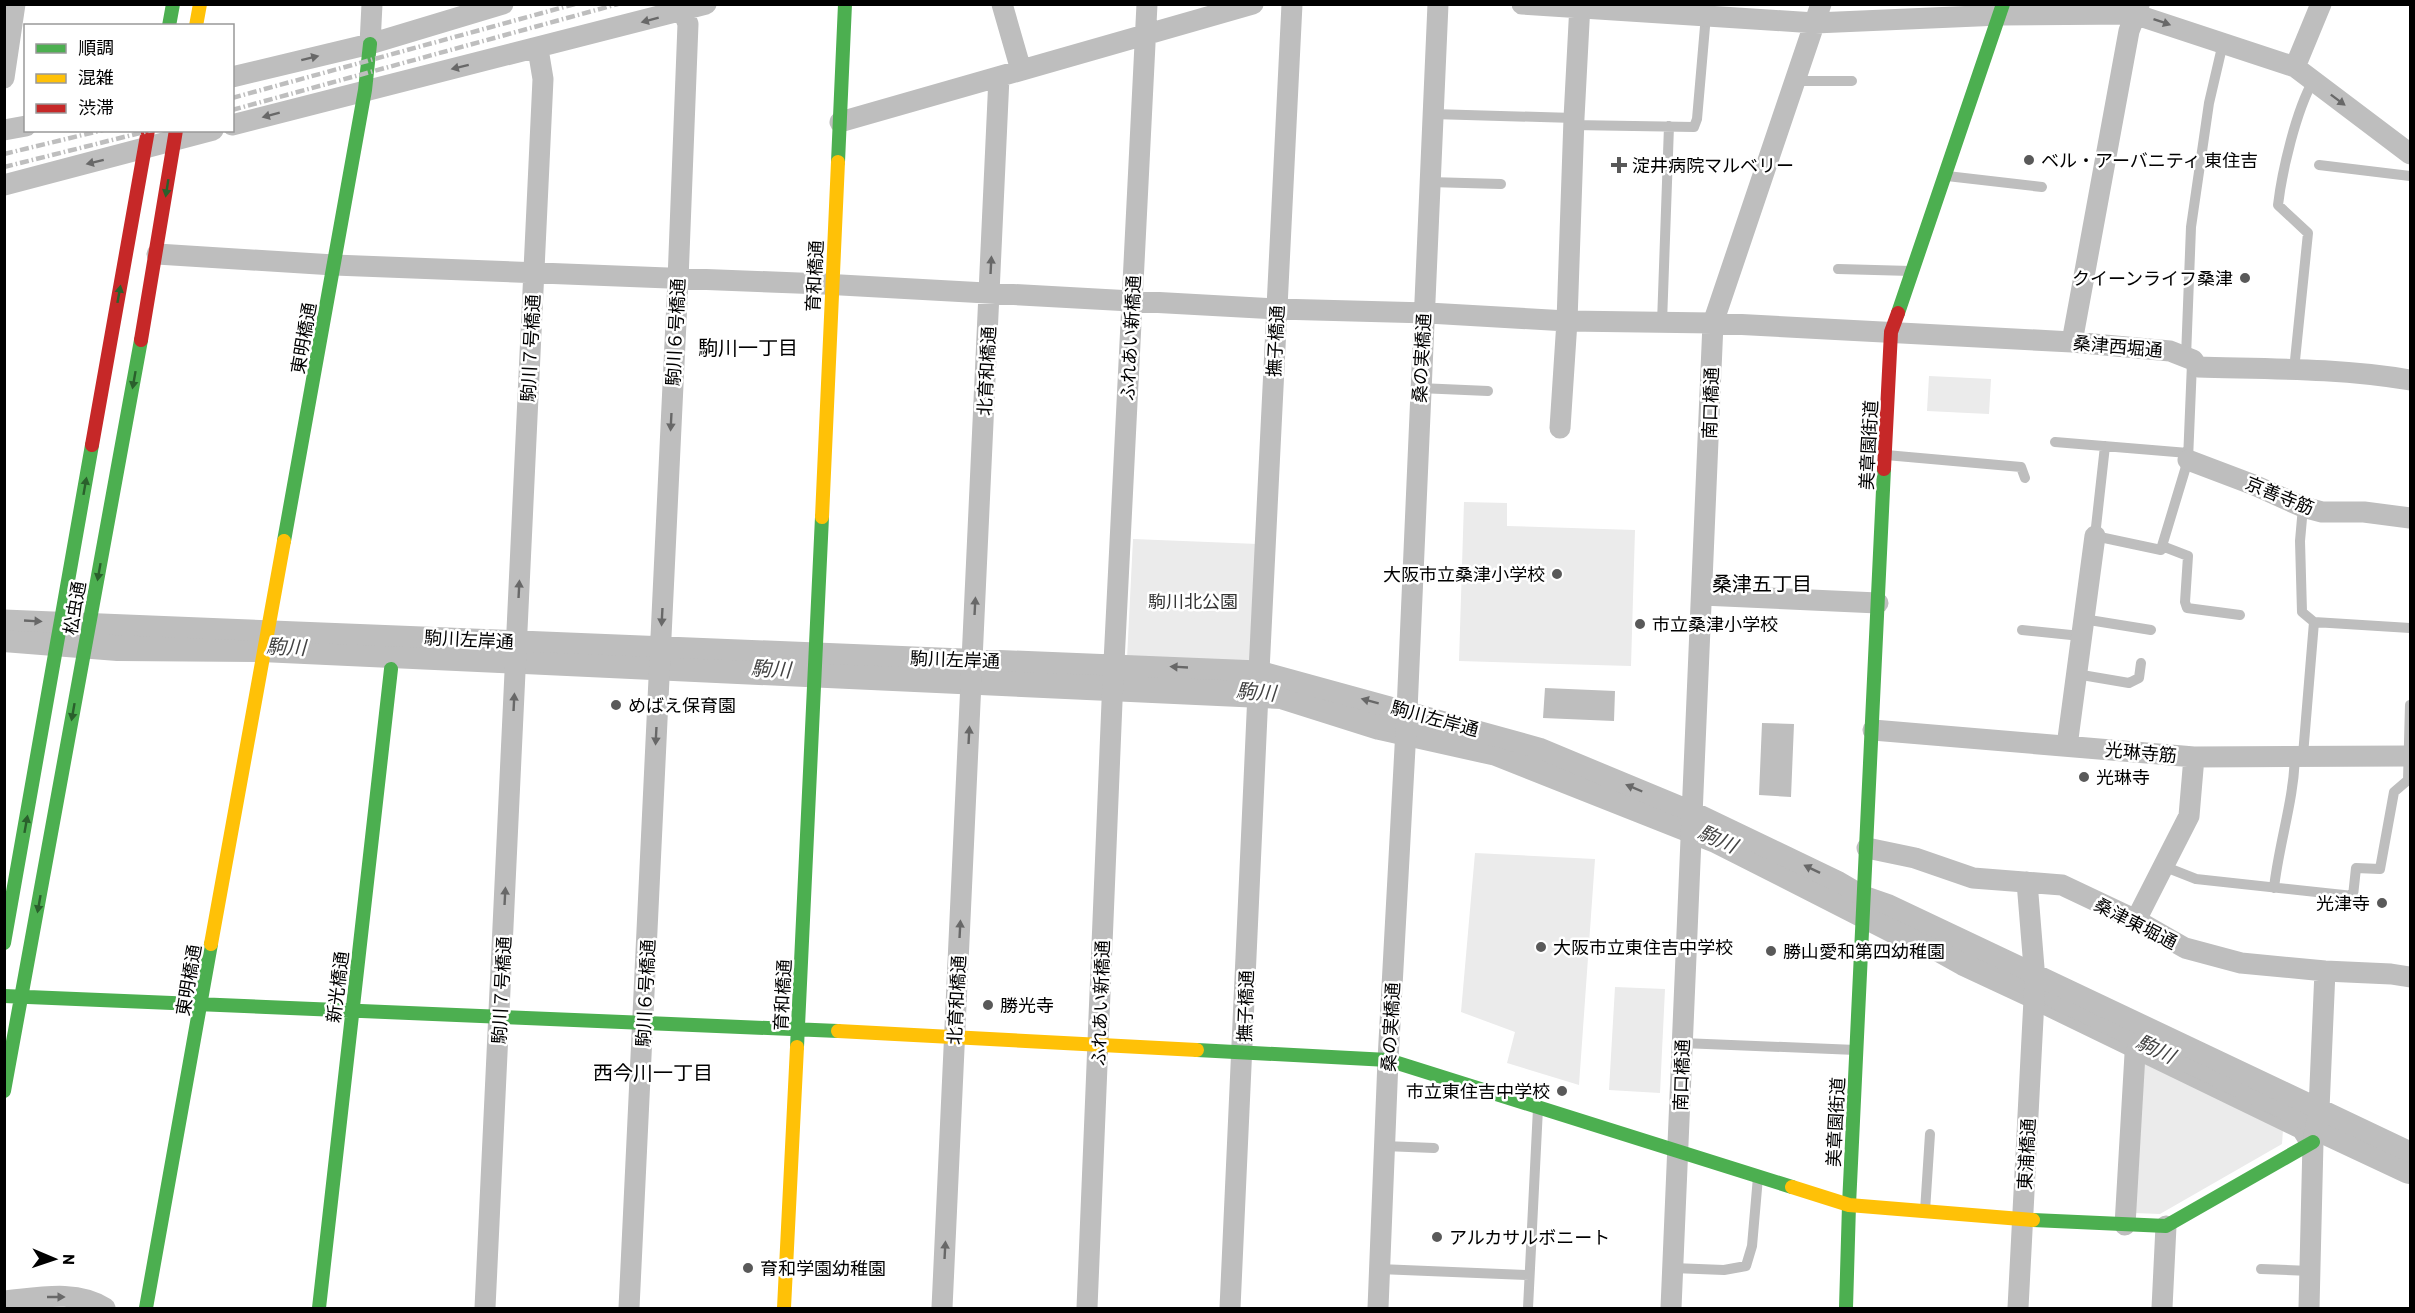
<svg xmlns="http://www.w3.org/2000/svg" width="2415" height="1313" viewBox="0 0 2415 1313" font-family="Barlow,'Noto Sans JP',sans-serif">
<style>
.green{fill:#ebebeb}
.water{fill:#bebebe}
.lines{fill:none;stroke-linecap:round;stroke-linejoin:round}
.river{stroke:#bebebe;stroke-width:34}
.lane{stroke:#bebebe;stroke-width:10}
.street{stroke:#bebebe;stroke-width:21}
.fast{stroke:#4caf50;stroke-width:14}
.slow{stroke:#ffc107;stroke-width:14}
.jam{stroke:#c62828;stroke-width:14}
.rail{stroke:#bebebe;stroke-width:4.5;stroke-dasharray:9 3 1.5 3;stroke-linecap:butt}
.oneway{fill:#686868}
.oneway2{fill:#2a602c}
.poi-dot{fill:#595959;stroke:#fff;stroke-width:2}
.labels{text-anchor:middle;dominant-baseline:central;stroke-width:5;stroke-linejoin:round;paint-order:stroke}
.poi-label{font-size:18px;fill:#000;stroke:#fff;text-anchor:start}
.street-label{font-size:18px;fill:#000;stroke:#fff}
.park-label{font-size:18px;fill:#323232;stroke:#fff}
.neighbourhood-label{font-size:20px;fill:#000;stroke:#fff}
.water-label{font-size:20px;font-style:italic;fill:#434343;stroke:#fff}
</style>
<rect width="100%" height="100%" fill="#fff"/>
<path class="green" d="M1929 376 1991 379 1989 414 1927 411Z
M1464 502 1507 503V526L1635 530 1631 666 1459 661Z
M1133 539 1258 544 1252 664 1127 659Z
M1475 853 1595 859 1579 1085 1507 1063 1515 1032 1461 1012Z
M1615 987 1665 989 1660 1093 1609 1090Z
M2139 1060 2283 1130 2282 1144 2160 1214 2134 1213Z"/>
<path class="water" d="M1545 688 1615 691 1614 721 1543 718Z
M1762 723 1794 724 1791 797 1759 795Z"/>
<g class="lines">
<path class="river" d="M4 635 118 644 262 645 1282 692 1380 723 1497 749 1719 837 1898 928 1938 944 1965 959 2410 1167"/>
<path class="lane" d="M1794 81H1852
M1432 114 1574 118
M1573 125 1694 127 1697 119 1706 15
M2319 165 2410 176
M1947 176 2042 187
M1429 182 1501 184
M1838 269 1911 271
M1662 323 1669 126
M2186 357 2191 227 2209 103 2223 43
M2294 370 2308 233 2278 205C2282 171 2296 111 2313 81
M1419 388 1488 391
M2055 442 2188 453
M2105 446 2095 536 2161 550 2162 546
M1886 455 2021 467 2025 478
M2162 546 2188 460 2192 363
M2162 546 2188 556 2185 602 2187 608 2240 615
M2083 619 2151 630
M2314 622 2410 628
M2022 630 2081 636
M2076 674 2129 683 2139 678 2141 663
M2303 755 2314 622 2302 612 2300 541 2303 507
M2163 866 2196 879 2353 896 2356 868 2380 869 2394 792 2408 780 2410 705
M2274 888C2279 843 2294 800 2295 755
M2034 1005 2298 1133 2306 1146
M1682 1043 1856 1050
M1384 1146 1434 1148
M1925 1211 1930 1134
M1673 1268 1724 1270 1746 1266 1752 1246 1758 1177
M1379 1269 1529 1275
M2261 1269 2310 1271
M1528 1308 1538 1108"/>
<path class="street" d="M1002 4 1021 70
M1522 4 1815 23 2000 15 2134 14 2295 67 2410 154
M370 44 372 4
M2295 67 2321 4
M232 77 370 44 503 4
M4 78 15 4
M840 122 1253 4
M232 125 706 4
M4 130 26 126
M4 185 213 130
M157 254 334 265 823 284 1277 309 1428 313 1567 321 1713 323 2072 342 2170 351 2193 360 2198 367C2268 369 2341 368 2410 380
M2072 342 2129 31 2139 5
M1560 428 1567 321 1574 118 1580 4
M2188 460 2254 485 2303 507 2322 512H2364L2410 518
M1702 595 1878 603
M4 620 1259 671 1539 748 1693 812 1839 882 1863 896 1889 905 2410 1152
M1873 730 2194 757 2410 756
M2067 746 2095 536
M1867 848 1915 858 1973 878 2062 885 2136 920 2185 948 2241 963 2325 971 2391 974 2410 977
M2136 920 2189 816 2194 757
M2125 1225 2135 1054
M4 1301C37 1298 76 1289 105 1308
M485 1308 543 79 538 49
M629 1308 678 280 688 24 683 11
M942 1308 999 77
M1087 1308 1112 702 1147 4
M1230 1308 1259 671 1292 4
M1378 1308 1388 1060 1407 711 1438 4
M1671 1308 1713 323 1821 4
M2018 1308 2035 980 2027 882
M2162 1308 2166 1226
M2309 1308 2313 1142 2319 1109 2325 971"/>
<path class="fast" d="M169 26 173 4
M838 162 845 4
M1898 313 2003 4
M284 541 365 90 370 44
M4 943 92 445
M4 996 838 1031
M797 1047 822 517
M1197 1050 1388 1060 1792 1187
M4 1091 141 340
M2033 1220 2166 1226 2313 1142
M146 1308 211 944
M319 1308 391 669
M1846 1308 1849 1205 1884 469"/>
<path class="slow" d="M196 26 200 4
M822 517 838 162
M211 944 284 541
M838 1031 1197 1050
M1792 1187 1849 1205 2033 1220
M784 1308 797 1047"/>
<path class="jam" d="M141 340 176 130
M92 445 148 130
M1884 469 1891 332 1898 313"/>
<path class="rail" d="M232 98 575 4
M232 110 618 4
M4 154 103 130
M4 167 152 130"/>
</g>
<defs><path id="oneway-solid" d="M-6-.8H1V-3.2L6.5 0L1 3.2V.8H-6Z" transform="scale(1.5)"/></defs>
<g class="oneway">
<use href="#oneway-solid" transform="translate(650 20) rotate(165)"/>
<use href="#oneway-solid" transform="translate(2162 22) rotate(19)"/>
<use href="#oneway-solid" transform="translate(310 58) rotate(-14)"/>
<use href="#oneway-solid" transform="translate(460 67) rotate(166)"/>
<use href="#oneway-solid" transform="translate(2338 100) rotate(37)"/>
<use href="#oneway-solid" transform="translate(271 115) rotate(165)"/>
<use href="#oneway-solid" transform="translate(95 162) rotate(166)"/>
<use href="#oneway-solid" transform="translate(991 265) rotate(-87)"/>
<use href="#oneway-solid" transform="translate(671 422) rotate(93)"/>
<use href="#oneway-solid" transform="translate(519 589) rotate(-87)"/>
<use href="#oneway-solid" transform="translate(975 606) rotate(-87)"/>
<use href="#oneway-solid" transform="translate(662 617) rotate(93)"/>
<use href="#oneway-solid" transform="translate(33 621) rotate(3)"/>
<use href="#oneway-solid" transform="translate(1179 667) rotate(-177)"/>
<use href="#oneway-solid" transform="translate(1370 701) rotate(-165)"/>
<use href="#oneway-solid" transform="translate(514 702) rotate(-87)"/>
<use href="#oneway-solid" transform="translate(969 735) rotate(-87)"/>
<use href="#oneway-solid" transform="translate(656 736) rotate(93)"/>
<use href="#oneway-solid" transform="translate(1634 788) rotate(-157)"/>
<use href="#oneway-solid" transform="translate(1812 869) rotate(-154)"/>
<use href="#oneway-solid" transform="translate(505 896) rotate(-87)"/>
<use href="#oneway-solid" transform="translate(960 929) rotate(-87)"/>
<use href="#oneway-solid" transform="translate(945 1250) rotate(-87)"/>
<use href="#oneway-solid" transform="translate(56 1297)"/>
</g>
<g class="oneway2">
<use href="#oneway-solid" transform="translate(167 188) rotate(99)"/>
<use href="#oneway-solid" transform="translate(119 294) rotate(-80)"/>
<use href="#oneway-solid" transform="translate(134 380) rotate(100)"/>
<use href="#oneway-solid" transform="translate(85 486) rotate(-80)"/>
<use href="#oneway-solid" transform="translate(99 572) rotate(100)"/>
<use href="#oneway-solid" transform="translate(73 712) rotate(100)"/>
<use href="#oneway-solid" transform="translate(26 824) rotate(-80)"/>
<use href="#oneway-solid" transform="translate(39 904) rotate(100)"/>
</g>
<g class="poi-dot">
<circle cx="2029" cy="160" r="6"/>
<path d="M1616 156h6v6h6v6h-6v6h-6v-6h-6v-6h6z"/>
<circle cx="2245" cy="278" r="6"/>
<circle cx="1557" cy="574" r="6"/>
<circle cx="1640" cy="624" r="6"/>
<circle cx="616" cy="705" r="6"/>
<circle cx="2084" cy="777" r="6"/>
<circle cx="2382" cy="903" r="6"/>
<circle cx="1541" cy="947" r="6"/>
<circle cx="1771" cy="951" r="6"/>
<circle cx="988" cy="1005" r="6"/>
<circle cx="1562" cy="1091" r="6"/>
<circle cx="1437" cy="1237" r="6"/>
<circle cx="748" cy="1268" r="6"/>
</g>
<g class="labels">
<g class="poi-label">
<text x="2041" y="160">ベル・アーバニティ 東住吉</text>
<text x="1632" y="165">淀井病院マルベリー</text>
<text x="2233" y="278" text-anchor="end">クイーンライフ桑津</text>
<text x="1545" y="574" text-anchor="end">大阪市立桑津小学校</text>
<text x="1652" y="624">市立桑津小学校</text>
<text x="628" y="705">めばえ保育園</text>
<text x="2096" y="777">光琳寺</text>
<text x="2370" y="903" text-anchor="end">光津寺</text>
<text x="1553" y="947">大阪市立東住吉中学校</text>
<text x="1783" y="951">勝山愛和第四幼稚園</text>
<text x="1000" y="1005">勝光寺</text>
<text x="1550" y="1091" text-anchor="end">市立東住吉中学校</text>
<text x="1449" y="1237">アルカサルボニート</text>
<text x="760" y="1268">育和学園幼稚園</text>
</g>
<g class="street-label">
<text transform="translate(814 276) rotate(-87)">育和橋通</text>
<text transform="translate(675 332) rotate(-87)">駒川６号橋通</text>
<text transform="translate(303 338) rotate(-80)">東明橋通</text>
<text transform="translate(1130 338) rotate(-87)">ふれあい新橋通</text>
<text transform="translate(1275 341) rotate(-87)">撫子橋通</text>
<text transform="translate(2118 346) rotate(5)">桑津西堀通</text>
<text transform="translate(530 348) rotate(-87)">駒川７号橋通</text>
<text transform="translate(1421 358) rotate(-87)">桑の実橋通</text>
<text transform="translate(986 371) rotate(-87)">北育和橋通</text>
<text transform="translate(1710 403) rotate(-88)">南口橋通</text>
<text transform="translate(1868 445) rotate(-87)">美章園街道</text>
<text transform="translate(2280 495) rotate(22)">京善寺筋</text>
<text transform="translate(74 608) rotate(-80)">松虫通</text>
<text transform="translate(469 639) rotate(3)">駒川左岸通</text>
<text transform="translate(955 659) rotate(2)">駒川左岸通</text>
<text transform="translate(1435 718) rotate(15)">駒川左岸通</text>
<text transform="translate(2141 752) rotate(5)">光琳寺筋</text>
<text transform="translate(2136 923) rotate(27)">桑津東堀通</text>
<text transform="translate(188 980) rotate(-80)">東明橋通</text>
<text transform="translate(337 987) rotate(-83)">新光橋通</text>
<text transform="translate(501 990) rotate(-87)">駒川７号橋通</text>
<text transform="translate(645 993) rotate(-87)">駒川６号橋通</text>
<text transform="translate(782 995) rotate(-87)">育和橋通</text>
<text transform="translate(956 1000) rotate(-87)">北育和橋通</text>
<text transform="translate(1100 1003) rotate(-88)">ふれあい新橋通</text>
<text transform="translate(1245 1006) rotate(-88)">撫子橋通</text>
<text transform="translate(1390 1027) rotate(-87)">桑の実橋通</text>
<text transform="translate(1681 1075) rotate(-88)">南口橋通</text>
<text transform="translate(1835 1122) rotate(-87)">美章園街道</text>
<text transform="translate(2026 1154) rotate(-87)">東浦橋通</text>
</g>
<g class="park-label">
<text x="1193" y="601">駒川北公園</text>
</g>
<g class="neighbourhood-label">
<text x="748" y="347">駒川一丁目</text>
<text x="1762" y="583">桑津五丁目</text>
<text x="653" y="1072">西今川一丁目</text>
</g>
<g class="water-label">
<text transform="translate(286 646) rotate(2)">駒川</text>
<text transform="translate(771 668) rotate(3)">駒川</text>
<text transform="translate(1256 691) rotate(4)">駒川</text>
<text transform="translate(1718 838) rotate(24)">駒川</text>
<text transform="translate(2156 1048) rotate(25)">駒川</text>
</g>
</g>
<rect width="2415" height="1313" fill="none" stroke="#000000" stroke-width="12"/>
<rect x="24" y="24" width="210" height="108" fill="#ffffff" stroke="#999999" stroke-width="1.5"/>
<rect x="36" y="44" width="30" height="9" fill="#4caf50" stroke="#999999" stroke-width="1.5"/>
<text x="78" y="54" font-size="18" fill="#000000">順調</text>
<rect x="36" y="74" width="30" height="9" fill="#ffc107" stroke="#999999" stroke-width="1.5"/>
<text x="78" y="84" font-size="18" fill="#000000">混雑</text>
<rect x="36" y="104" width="30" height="9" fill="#c62828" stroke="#999999" stroke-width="1.5"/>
<text x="78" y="114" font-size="18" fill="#000000">渋滞</text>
<g transform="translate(54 1259) rotate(92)" stroke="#ffffff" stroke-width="4.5" paint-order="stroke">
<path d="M0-4.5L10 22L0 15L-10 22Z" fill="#000000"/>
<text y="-9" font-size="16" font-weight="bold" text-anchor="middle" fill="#000000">N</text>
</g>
</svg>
